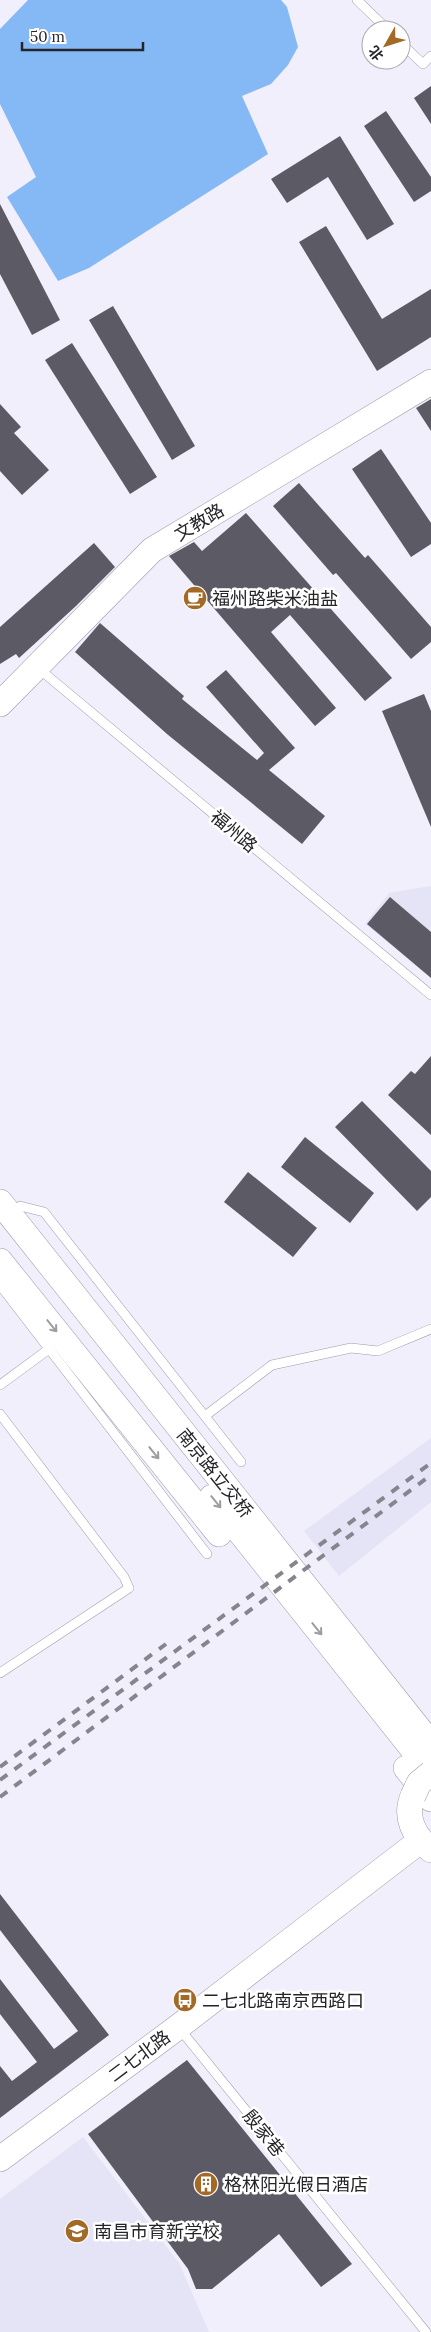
<svg xmlns="http://www.w3.org/2000/svg" width="431" height="2332" viewBox="0 0 431 2332" font-family="Lora,'Noto Sans SC',serif">
<style>
.built{fill:#e5e3f6}
.water{fill:#85b9f6}
.building{fill:#5c5b65}
.lines{fill:none;stroke-linecap:round;stroke-linejoin:round}
.lane-casing{stroke:#9d9ca7;stroke-width:10}
.secondary-casing{stroke:#9d9ca7;stroke-width:26}
.lane{stroke:#fff;stroke-width:9}
.secondary{stroke:#fff;stroke-width:25}
.rail{stroke:#86858e;stroke-width:4;stroke-dasharray:9 9;stroke-linecap:butt}
.secondary-bridge-casing{stroke:#9d9ca7;stroke-width:26;stroke-linecap:butt}
.secondary-bridge{stroke:#fff;stroke-width:25}
.oneway{stroke:#9d9c9f}
.labels{text-anchor:middle;dominant-baseline:central;stroke-width:5;stroke-linejoin:round;paint-order:stroke}
.street-label{font-size:18px;fill:#252429;stroke:#fff}
.poi-label{font-size:18px;fill:#252429;stroke:#fff;text-anchor:start}
</style>
<rect width="100%" height="100%" fill="#f0effb"/>
<path class="built" d="M431 886V977L365 924 389 893Z
M431 1438V1502L339 1576 304 1531Z
M83 2137 179 2263 209 2332H0V2199Z"/>
<path class="water" d="M28 0H281L287 7 298 47 288 65 271 84 242 96 268 154 89 268 58 281 7 197 36 177 0 104V29Z"/>
<path class="building" d="M431 86V124L414 98Z
M386 111 431 177V191L414 202 364 126Z
M340 136 394 224 367 240 328 177 287 203 271 179Z
M0 204 60 320 32 335 0 274Z
M326 226 382 319 431 289V337L377 371 299 242Z
M113 306 195 446 172 460 89 320Z
M72 343 157 477 130 494 45 360Z
M431 399V431L416 408Z
M0 404 21 427 14 433 49 470 22 495 0 471Z
M381 449 431 523V544L411 557 352 469Z
M299 483 365 558 368 555 431 627V642L411 659 336 573 333 575 273 506Z
M246 513 392 678 365 701 290 615 271 632 336 708 315 726 169 556 194 542 202 551Z
M94 543 115 567 76 606 19 658 16 654 0 664V627Z
M100 623 184 696 182 699 257 760 264 753 206 687 226 670 295 748 269 770 325 816 302 844 167 734 75 652Z
M424 694 431 711V827L382 711Z
M390 897 431 932V978L367 924Z
M431 1056V1135L388 1095 411 1071 415 1074Z
M362 1101 431 1171V1197L417 1211 335 1127Z
M305 1137 374 1193 350 1223 281 1167Z
M248 1172 317 1228 293 1257 224 1202Z
M0 1894 109 2035 0 2118V2066L12 2081 37 2062 0 2014V1979L54 2049 78 2031 0 1930Z
M187 2060 352 2264 321 2287 279 2234 212 2289H196L188 2269 88 2134Z"/>
<g class="lines">
<g class="lane-casing">
<path id="lane" d="M357 0 388 30
M401 43 423 64 431 56
M38 668 431 995
M20 1206 44 1212 241 1462
M0 1285 207 1554
M0 1385 49 1349
M0 1414 124 1577 129 1588 0 1673
M205 1416 272 1365 351 1348 378 1351 431 1329
M179 2028 426 2332"/>
</g>
<g class="secondary-casing">
<path id="secondary" d="M0 704 152 550 431 382
M0 1202 431 1744
M0 1261 219 1534
M212 1497 431 1772
M406 1768 431 1799
M413 1796C404 1817 414 1836 431 1850
M0 2159 178 2027 420 1841"/>
</g>
<use href="#lane" class="lane"/>
<use href="#secondary" class="secondary"/>
<path class="rail" d="M0 1767 166 1644
M0 1780 431 1463
M0 1797 431 1475"/>
<g class="secondary-bridge-casing">
<path id="secondary-bridge" d="M413 1796 419 1783 431 1773"/>
</g>
<use href="#secondary-bridge" class="secondary-bridge"/>
</g>
<defs><path id="oneway-shaft" d="M-6 0H5M1.5-3L5.5 0L1.5 3" fill="none" stroke-width="1.6" stroke-linecap="round" stroke-linejoin="round" transform="scale(1.25)"/></defs>
<g class="oneway">
<use href="#oneway-shaft" transform="translate(52 1326) rotate(51)"/>
<use href="#oneway-shaft" transform="translate(154 1453) rotate(51)"/>
<use href="#oneway-shaft" transform="translate(216 1502) rotate(51)"/>
<use href="#oneway-shaft" transform="translate(317 1629) rotate(51)"/>
</g>
<defs>
<g id="cafe-disc" transform="scale(1.25)"><circle r="9.5" fill="#a26a26" stroke="#fff"/><path d="M-5.5-4.5H6V0H3Q3 3.5 0 3.5H-2.5Q-5.5 3.5-5.5 0ZM3-3.2v2h1.7v-2ZM-6 4.5H4V6H-6Z" fill="#fff"/></g>
<g id="bus-disc" transform="scale(1.25)"><circle r="9.5" fill="#a26a26" stroke="#fff"/><path d="M-5-6H5V4H4V6H2V4H-2V6H-4V4H-5ZM-3.5-4V0h7V-4ZM-3.5 1.2v1.5H-2V1.2ZM2 1.2v1.5H3.5V1.2Z" fill="#fff"/></g>
<g id="building-disc" transform="scale(1.25)"><circle r="9.5" fill="#a26a26" stroke="#fff"/><path d="M-4-6H4V6H1V3H-1V6H-4ZM-2.5-4.3h1.7v1.8h-1.7ZM.8-4.3h1.7v1.8H.8ZM-2.5-1h1.7V.8h-1.7ZM.8-1h1.7V.8H.8Z" fill="#fff"/></g>
<g id="school-disc" transform="scale(1.25)"><circle r="9.5" fill="#a26a26" stroke="#fff"/><path d="M0-5L7-2L0 1L-7-2ZM-4 1L0 2.5L4 1V4Q0 6-4 4Z" fill="#fff"/></g>
</defs>
<g fill-rule="evenodd">
<use href="#cafe-disc" x="195" y="598"/>
<use href="#bus-disc" x="185" y="2000"/>
<use href="#building-disc" x="206" y="2184"/>
<use href="#school-disc" x="77" y="2231"/>
</g>
<g class="labels">
<g class="street-label">
<text transform="translate(199 522) rotate(-31)">文教路</text>
<text transform="translate(234 831) rotate(40)">福州路</text>
<text transform="translate(215 1473) rotate(51)">南京路立交桥</text>
<text transform="translate(139 2056) rotate(-37)">二七北路</text>
<text transform="translate(264 2133) rotate(51)">殷家巷</text>
</g>
<g class="poi-label">
<text x="212" y="598">福州路柴米油盐</text>
<text x="202" y="2000">二七北路南京西路口</text>
<text x="224" y="2184">格林阳光假日酒店</text>
<text x="94" y="2231">南昌市育新学校</text>
</g>
</g>
<g transform="translate(386 45) rotate(231)"><circle r="24" fill="#ffffff" stroke="#a8a7a9"/>
<path d="M0-4L9 19L0 12L-9 19Z" fill="#a26a26"/>
<text y="-8" font-size="14" font-weight="bold" text-anchor="middle" fill="#252429">北</text>
</g>
<path d="M22 42v8h121v-8" fill="none" stroke="#252429" stroke-width="2.5"/>
<text x="30" y="42" font-size="15" fill="#252429" stroke="#ffffff" stroke-width="4" paint-order="stroke">50 m</text>
</svg>
